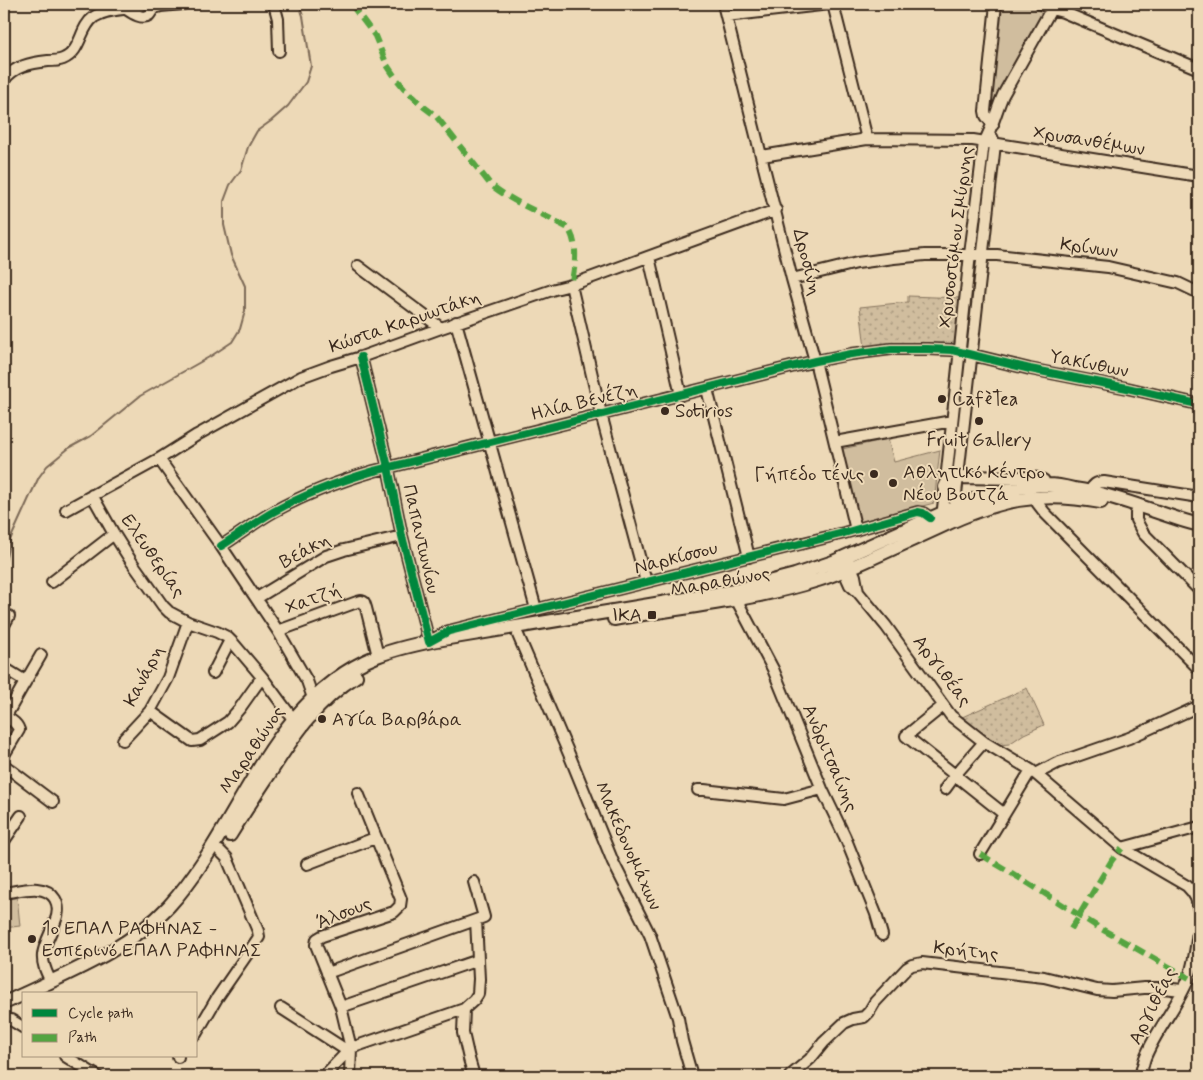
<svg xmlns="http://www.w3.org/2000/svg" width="1203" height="1080" viewBox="0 0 1203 1080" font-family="Mynerve,sans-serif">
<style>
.grass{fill:url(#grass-dots);stroke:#86745e}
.park{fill:#d0bd9e;stroke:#86745e}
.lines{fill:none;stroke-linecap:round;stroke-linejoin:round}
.stream{stroke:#7c6956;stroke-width:2}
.minor-casing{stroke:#3b2a1e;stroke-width:14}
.major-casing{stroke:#3b2a1e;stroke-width:16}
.minor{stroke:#edd9b7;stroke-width:10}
.major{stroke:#edd9b7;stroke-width:12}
.quiet{stroke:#54a441;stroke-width:6;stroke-dasharray:12 6;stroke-linecap:butt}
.cycleway-casing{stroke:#edd9b7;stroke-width:11}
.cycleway{stroke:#00873e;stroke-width:8}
.poi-dot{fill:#3b2a1e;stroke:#edd9b7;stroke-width:2}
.labels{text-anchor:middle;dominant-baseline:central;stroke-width:4;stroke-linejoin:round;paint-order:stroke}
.street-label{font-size:19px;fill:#3b2a1e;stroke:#edd9b7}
.poi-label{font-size:19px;fill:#3b2a1e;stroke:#edd9b7;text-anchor:start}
</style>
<defs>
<pattern id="grass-dots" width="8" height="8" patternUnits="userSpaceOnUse" patternTransform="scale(1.25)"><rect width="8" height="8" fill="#d0bd9e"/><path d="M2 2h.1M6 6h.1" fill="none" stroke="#aa9a80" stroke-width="1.8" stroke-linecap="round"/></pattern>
</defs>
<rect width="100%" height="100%" fill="#edd9b7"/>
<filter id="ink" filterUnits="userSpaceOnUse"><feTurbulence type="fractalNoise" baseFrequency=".02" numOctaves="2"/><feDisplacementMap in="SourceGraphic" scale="10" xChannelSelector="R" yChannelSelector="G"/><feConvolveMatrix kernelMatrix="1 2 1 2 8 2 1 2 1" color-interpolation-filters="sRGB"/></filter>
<g filter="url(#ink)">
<path class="grass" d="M908 296 961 298 957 347 865 348 860 307 908 302Z
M1027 688 1044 725 1024 734 1009 744 1000 745 960 718Z"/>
<path class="park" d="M1001 4H1031L1045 11 989 111Z
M888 439 894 462 940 450 934 503 859 523 842 449Z
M17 896 20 926 4 928V898Z"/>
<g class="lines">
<path class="stream" d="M4 566 10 540 30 496 39 477 47 466 69 448 91 436 140 396 211 356 232 342 240 329 245 311V286L231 255 224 225V201L230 185 241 170 248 147 257 131 271 121 288 106 306 82 311 66 303 16 299 4"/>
<g class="minor-casing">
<path id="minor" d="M274 4 278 19 279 51
M723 4 792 279 815 361 856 530
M833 4 867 139
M1041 4 1051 9 1063 12 1199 69
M126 9C132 13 142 20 149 15 151 13 152 10 154 8L161 6 183 4
M726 16 830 4
M4 80C14 66 31 63 48 61 53 61 58 61 63 59 82 51 79 28 94 17 109 7 130 11 146 4
M993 125 986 116 985 111 996 4
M762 156 867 139 973 140 1199 176
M649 257 681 395
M358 266 441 328
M792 279 857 263 894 258 925 255H997L1108 267 1178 283 1199 293
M571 285 601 414 646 582
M456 322 536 609
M361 357 388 467 402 536 429 642 449 631 844 533 918 512 923 513 930 518
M707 389 749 557
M835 442 952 421
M159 459 221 546 278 631 307 681 313 698
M1090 491C1093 485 1096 482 1104 482L1199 497
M92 495 114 534 131 561 163 606 169 612 188 622 217 632 227 637 234 644 262 677 293 719 299 722
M1035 498 1038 504 1045 513 1199 669
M66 510 159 459 197 435 301 377 331 366 361 357 441 328 555 289 571 285 776 210
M954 512 995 144 992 137
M1136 513V520L1143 533 1199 590
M942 518 970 254 984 142C993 127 996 111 1003 95L1054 4
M221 546C239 535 255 522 273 512 305 494 340 481 374 471L815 361 851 354 891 349H928L952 350 1030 369 1127 388 1193 403 1199 406
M849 562 855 576 858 592
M841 565 850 585 858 592 886 626 951 716 984 742 1031 770 1122 848 1187 886C1195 894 1198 900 1199 911
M52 582 114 534
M257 598 326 556 344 550 402 536
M736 599 773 669 822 789 845 837 876 914 882 935
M4 625 9 616
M278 631 357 602 361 601 364 602 366 608 378 656
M518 635 569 754 613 862 650 935 678 1018 682 1041 692 1076
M4 668 22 679 24 684 7 714 8 718C13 722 17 723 19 730L4 755
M213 673 230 640
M23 686 41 655
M943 706 906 736 1004 814
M150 711 192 741 200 740 228 722 240 708 262 677
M123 740 150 711 168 678 188 622
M4 765 53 802
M1036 774 1057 763 1129 738 1199 706
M945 789 956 774 984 742
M698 790H704L784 799 822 789
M4 841 21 816
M1122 848 1199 827
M980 854 1031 770
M307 864 375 838
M4 893C20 891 45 882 55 899 59 906 58 915 55 922 51 933 44 944 43 955 42 965 47 973 51 982
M327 973 484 917 474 882
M341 1007 478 960
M281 1008 343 1048H351L464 1009
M4 1021 11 1020 24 1028
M196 1034 217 998 259 937 258 931 227 858 220 851
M65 1056 97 1076
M178 1057V1056
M324 1076 351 1048
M350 1076 351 1048 347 1032 341 1007 316 945 317 939 322 936 394 912 400 906 401 899 358 793
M474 1076 469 1059 463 1033 464 1009 474 1000 478 994 479 979 476 920
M790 1076 810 1059 824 1042 844 1023 853 1019 864 1017 869 1012 875 1002 907 968 912 965 922 963 1044 977 1097 990 1112 991 1144 988H1162L1183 990
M1140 1076C1142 1070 1143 1064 1145 1058 1156 1030 1177 1007 1188 980 1195 962 1197 941 1199 923"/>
</g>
<g class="major-casing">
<path id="major" d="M945 487 950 480 958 477 1028 478 1038 479 1043 481
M614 619C682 607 752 601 818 580 840 573 861 563 881 554 901 545 920 536 940 527 965 515 991 505 1018 500 1046 495 1074 497 1101 502
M230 835C243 814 256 794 270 773 294 735 317 701 356 676
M24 994C75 970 130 948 169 906 242 826 269 699 377 656 398 648 421 643 443 639L734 591 795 575 833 562 965 503C992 493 1019 485 1048 485 1056 485 1066 487 1074 489 1118 495 1157 514 1199 525
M4 1003 24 994"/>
</g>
<use href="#minor" class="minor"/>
<use href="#major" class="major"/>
<path class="quiet" d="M351 4 375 36 387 65 395 77 404 88 424 107 436 116 490 184C513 203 542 213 568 228 579 244 575 267 571 285
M980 854 1028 883 1098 927 1189 978
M1071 929 1112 860 1122 848"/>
<g class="cycleway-casing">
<path id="cycleway" d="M361 357 388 467 402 536 429 642 449 631 844 533 918 512 923 513 930 518
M221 546C239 535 255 522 273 512 305 494 340 481 374 471L815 361 851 354 891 349H928L952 350 1030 369 1127 388 1193 403 1199 406"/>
</g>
<use href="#cycleway" class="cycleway"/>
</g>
</g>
<g class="poi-dot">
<circle cx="942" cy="399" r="5"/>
<circle cx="665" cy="411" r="5"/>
<circle cx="979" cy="421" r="5"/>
<circle cx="874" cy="474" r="5"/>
<circle cx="893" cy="483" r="5"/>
<rect x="647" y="610" width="10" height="10" rx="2.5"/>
<circle cx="322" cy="719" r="5"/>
<circle cx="32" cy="939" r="5"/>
</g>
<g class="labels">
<g class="street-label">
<text transform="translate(1089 141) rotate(9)">Χρυσανθέμων</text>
<text transform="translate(956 237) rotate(-83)">Χρυσοστόμου Σμύρνης</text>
<text transform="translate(1089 248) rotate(8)">Κρίνων</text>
<text transform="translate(807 262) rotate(76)">Δροσίνη</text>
<text transform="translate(405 322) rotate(-19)">Κώστα Καρυωτάκη</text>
<text transform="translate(1089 364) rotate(11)">Υακίνθων</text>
<text transform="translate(584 402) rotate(-14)">Ηλία Βενέζη</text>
<text transform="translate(421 539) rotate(77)">Παπαντωνίου</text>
<text transform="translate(305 551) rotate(-28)">Βεάκη</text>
<text transform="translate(153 556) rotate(55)">Ελευθερίας</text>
<text transform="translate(676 558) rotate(-14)">Ναρκίσσου</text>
<text transform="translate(720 582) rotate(-10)">Μαραθώνος</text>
<text transform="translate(313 599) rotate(-20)">Χατζή</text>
<text transform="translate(942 671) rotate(53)">Αργιθέας</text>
<text transform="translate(144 676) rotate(-63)">Κανάρη</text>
<text transform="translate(252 750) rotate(-56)">Μαραθώνος</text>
<text transform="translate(830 758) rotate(67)">Ανδριτσαίνης</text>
<text transform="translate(628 846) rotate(66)">Μακεδονομάχων</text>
<text transform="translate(344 913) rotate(-22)">Άλσους</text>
<text transform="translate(966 951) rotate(6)">Κρήτης</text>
<text transform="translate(1153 1006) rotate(-63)">Αργιθέας</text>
</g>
<g class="poi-label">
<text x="952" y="399">CafèTea</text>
<text x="675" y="411">Sotirios</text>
<text x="979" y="440" text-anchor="middle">Fruit Gallery</text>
<text x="903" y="472">Αθλητικό Κέντρο<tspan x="903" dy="22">Νέου Βουτζά</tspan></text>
<text x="864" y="474" text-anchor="end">Γήπεδο τένις</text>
<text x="642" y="615" text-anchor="end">ΙΚΑ</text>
<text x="332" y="719">Αγία Βαρβάρα</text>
<text x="42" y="928">1ο ΕΠΑΛ ΡΑΦΗΝΑΣ -<tspan x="42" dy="22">Εσπερινό ΕΠΑΛ ΡΑΦΗΝΑΣ</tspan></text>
</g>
</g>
<rect width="1203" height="1080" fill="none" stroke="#edd9b7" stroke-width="20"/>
<rect x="10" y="10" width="1183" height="1060" fill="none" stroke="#3b2a1e" stroke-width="2" filter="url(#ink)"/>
<rect x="22" y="992" width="175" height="65" fill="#edd9b7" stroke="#a6937a"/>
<rect x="32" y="1009" width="25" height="8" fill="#00873e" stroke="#a6937a"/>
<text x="68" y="1018" font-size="15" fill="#3b2a1e">Cycle path</text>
<rect x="32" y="1034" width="25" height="8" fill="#54a441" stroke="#a6937a"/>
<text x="68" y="1042" font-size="15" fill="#3b2a1e">Path</text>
</svg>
